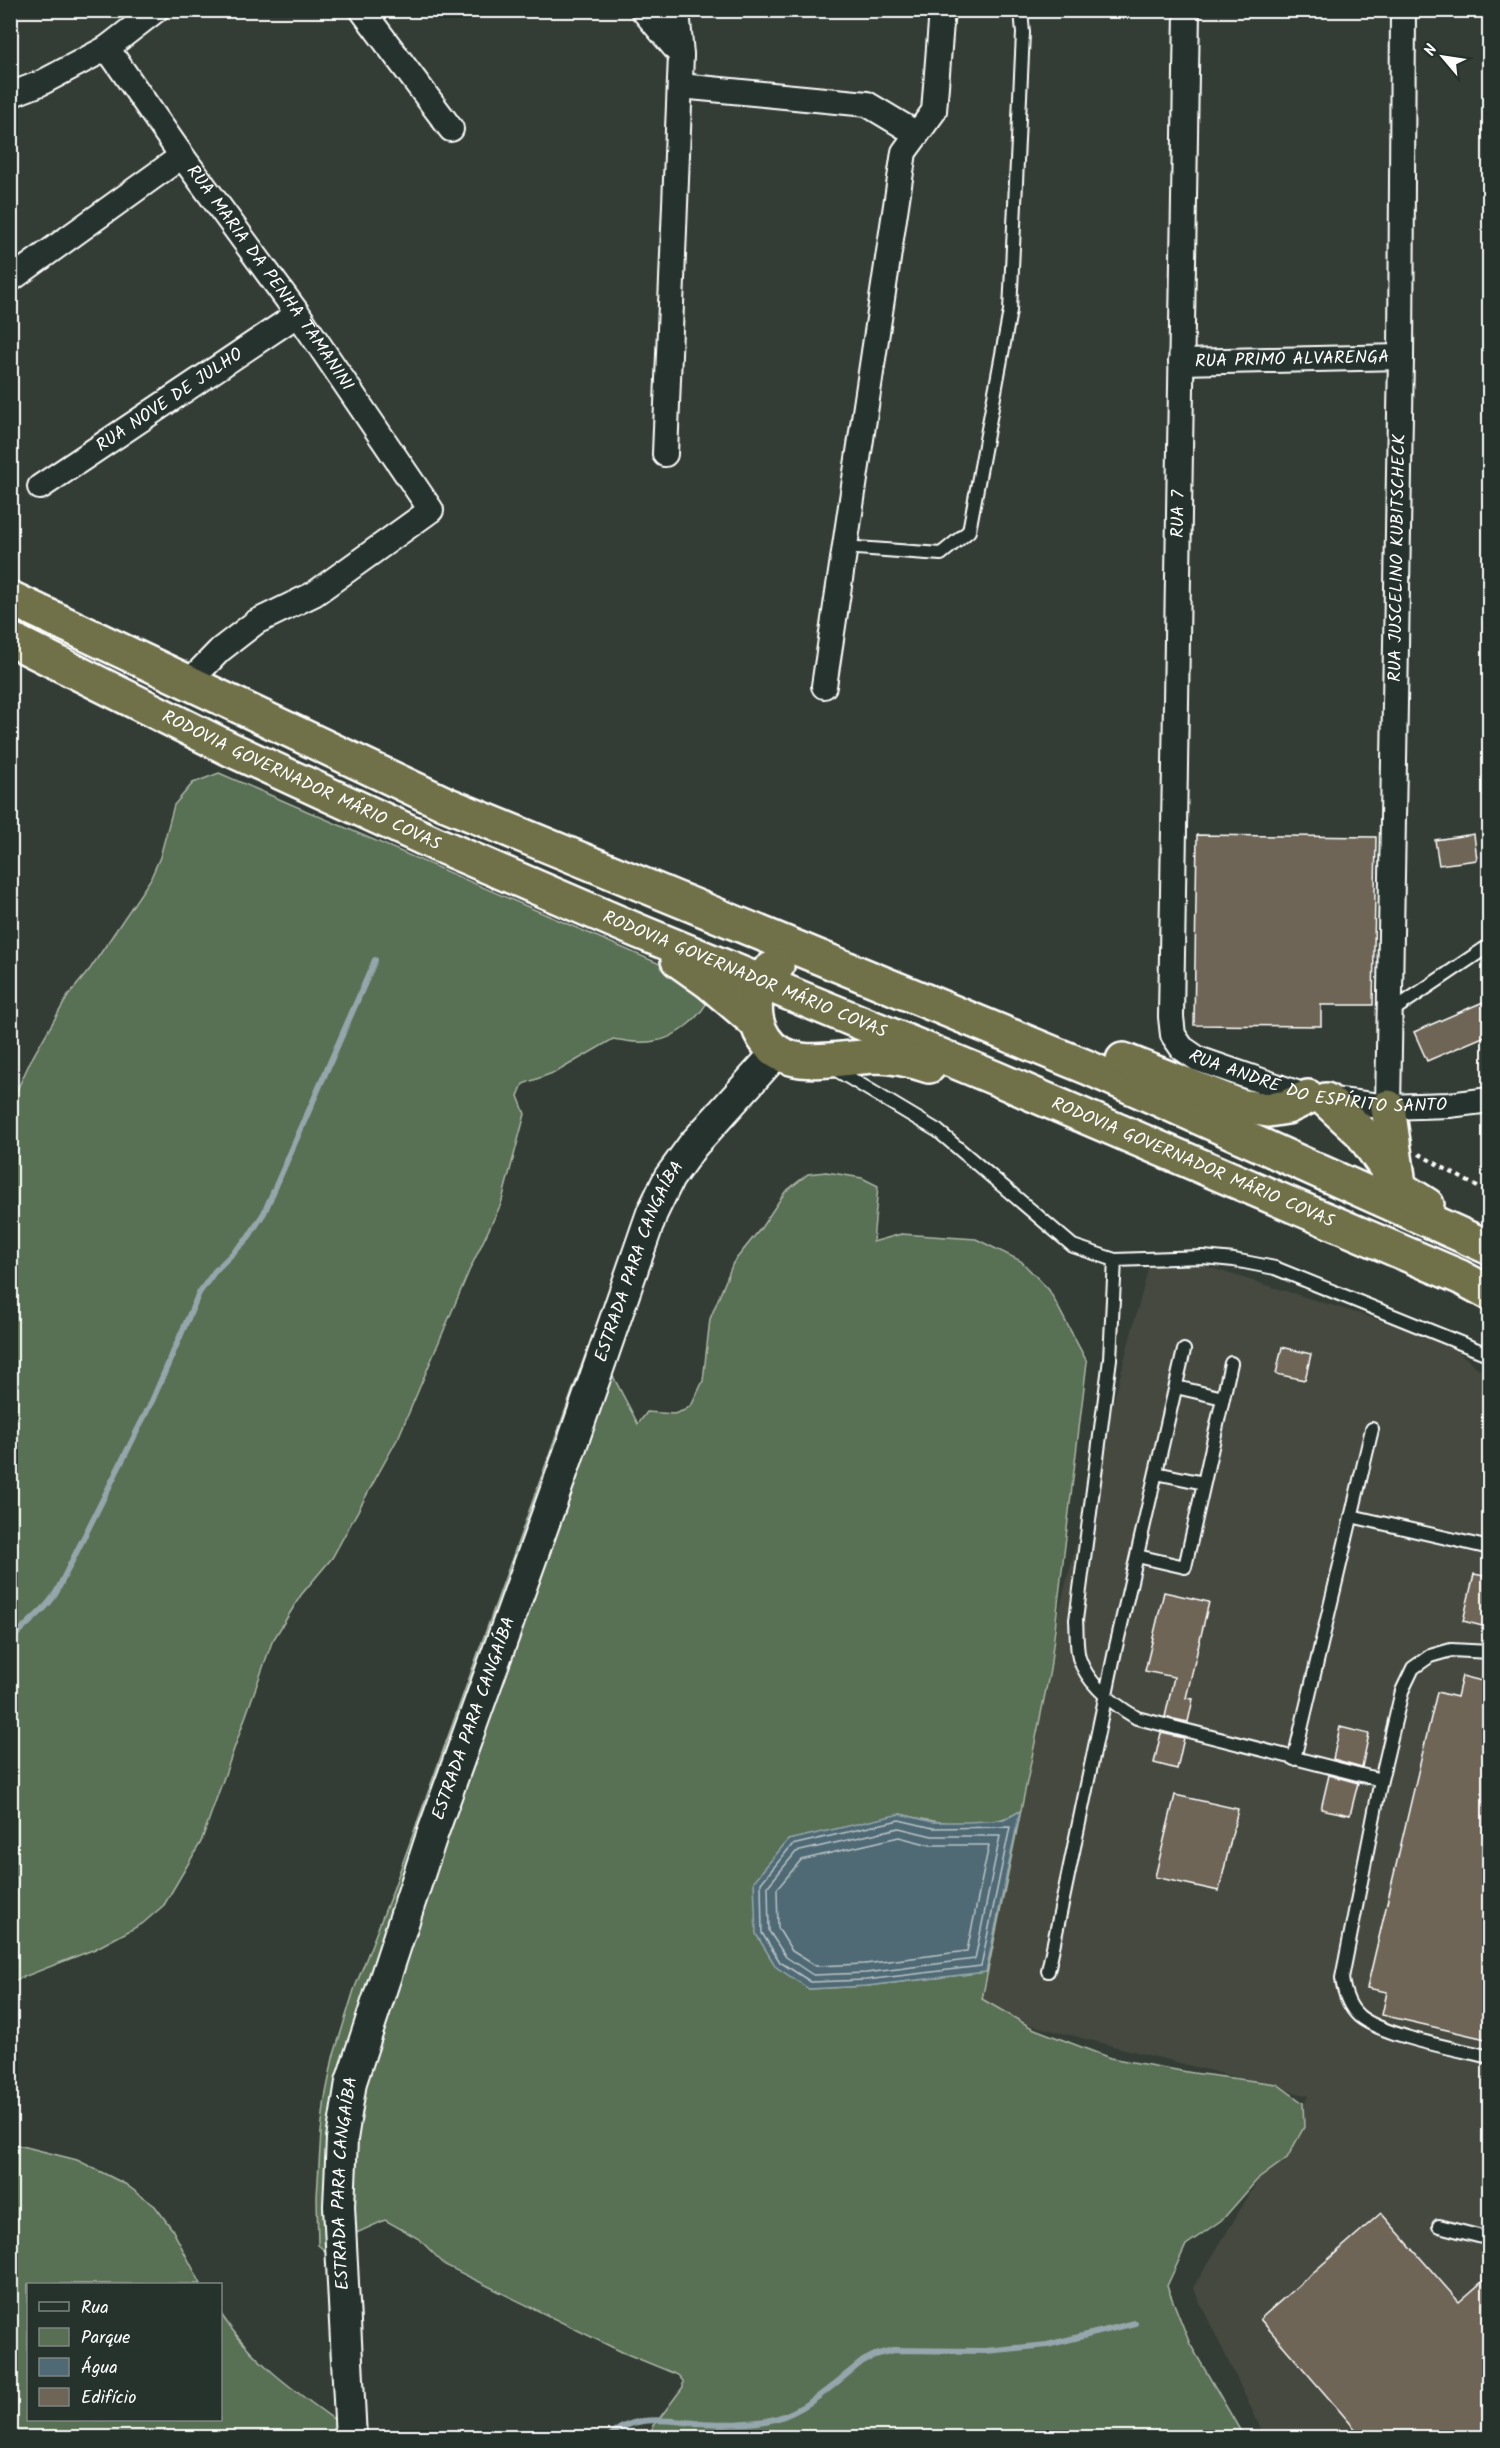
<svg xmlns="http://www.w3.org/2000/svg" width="1500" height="2448" viewBox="0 0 1500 2448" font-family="Kalam,sans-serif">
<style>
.built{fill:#45493f}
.green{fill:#596f53;stroke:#acb7a9;stroke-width:1.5;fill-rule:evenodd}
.water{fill:#4f6a74;stroke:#95a6ac;stroke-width:1.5}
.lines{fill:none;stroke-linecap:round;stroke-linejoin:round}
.shore{stroke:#b9c3c7;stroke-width:1.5}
.stream{stroke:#95a6ac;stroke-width:6}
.building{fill:#6e6557;stroke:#fff;stroke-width:1.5}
.service-casing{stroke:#fff;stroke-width:16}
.minor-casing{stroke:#fff;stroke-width:28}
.tertiary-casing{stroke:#fff;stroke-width:34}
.motorway-casing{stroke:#fff;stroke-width:38}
.path{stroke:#fff;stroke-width:4;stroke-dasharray:4.5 4.5;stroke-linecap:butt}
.service{stroke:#26332d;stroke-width:12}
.minor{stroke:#26332d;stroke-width:24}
.tertiary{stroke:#26332d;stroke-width:30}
.motorway{stroke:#6f704a;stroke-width:33}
.labels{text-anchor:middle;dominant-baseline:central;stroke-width:4.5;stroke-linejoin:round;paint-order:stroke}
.street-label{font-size:18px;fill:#fff;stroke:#26332d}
</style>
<rect width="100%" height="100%" fill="#343d35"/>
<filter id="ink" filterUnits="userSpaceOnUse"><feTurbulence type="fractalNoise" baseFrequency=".0167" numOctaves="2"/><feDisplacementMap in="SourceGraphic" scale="12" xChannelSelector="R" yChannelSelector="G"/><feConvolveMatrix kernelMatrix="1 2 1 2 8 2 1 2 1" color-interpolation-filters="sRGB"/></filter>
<g filter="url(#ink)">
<path class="built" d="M1153 1250 1444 1340 1490 1378 1489 2437H1265L1193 2288 1309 2096 956 2006Z"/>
<path class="green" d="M219 773 697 980 709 998C702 1016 675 1039 655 1041 640 1044 627 1041 613 1039L558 1071 523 1084 518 1096 525 1114 501 1204 469 1271 399 1436 332 1558 301 1595 272 1642 201 1842 164 1905 142 1924 95 1949 11 1982 10 1105 31 1060 68 996 90 969 150 880 160 857 174 805 193 783Z
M826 1172 862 1178 878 1186 873 1242 901 1234 976 1239 1021 1261 1049 1290 1087 1362 1050 1670 982 1999 1032 2028 1110 2058 1193 2073 1277 2084 1303 2103 1304 2127 1287 2158 1257 2180 1223 2219 1186 2245 1167 2286 1190 2344 1244 2437H647L653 2427 683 2387V2381L678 2375 622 2352 445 2265 419 2239 385 2220 343 2239 331 2256 318 2245 317 2197 321 2132 325 2098 333 2058 354 1990 393 1890 592 1336 638 1424 647 1412 674 1414 685 1410 692 1404 703 1381 710 1319 733 1263 761 1228 785 1192 808 1174ZM1019 1812 986 1972 867 1986 809 1989 900 1814C935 1823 986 1831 1019 1812Z
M10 2143 77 2160 125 2184 155 2206 172 2229 201 2284H28V2420H220L221 2314C252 2362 296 2392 342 2425L344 2437H11Z"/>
<path class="water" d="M1020 1811 986 1972 867 1986 809 1989 776 1967 756 1934 754 1881 788 1840 900 1814 933 1822H968L1004 1820Z"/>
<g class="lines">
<path class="shore" d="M899 1820 933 1828 1010 1827 981 1966 866 1980 811 1982 780 1962 762 1933 761 1883 792 1845Z
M899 1828 932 1836H1000L975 1959 866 1973 813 1975 786 1957 769 1931 768 1886 796 1852Z
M899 1837 930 1845H989L967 1951 865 1964 816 1966 792 1951 778 1928 777 1889 801 1860Z"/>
<path class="stream" d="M10 1641C25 1624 46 1611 57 1591L152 1401 199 1293 215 1271 248 1238 264 1213 375 960
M608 2438C632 2413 666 2421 696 2423 721 2424 751 2425 775 2419 808 2410 836 2382 863 2361L875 2355 893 2350 985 2351 1047 2345 1135 2323"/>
</g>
<path class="building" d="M1474 834 1477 860 1439 865 1435 840Z
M1197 835 1376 837 1373 1005H1321V1026L1194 1025Z
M1490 999V1034L1427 1061 1414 1032Z
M1282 1347 1311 1354 1305 1380 1276 1374Z
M1474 1574 1490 1577V1628L1463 1621Z
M1164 1592 1209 1602 1186 1698 1193 1699 1188 1722 1165 1717 1174 1677 1145 1671Z
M1462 1676 1490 1683V2040L1382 2015 1387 1992 1367 1988 1437 1692 1457 1697Z
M1340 1727 1369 1734 1362 1767 1333 1759Z
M1161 1733 1184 1738 1177 1769 1154 1763Z
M1329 1775 1358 1783 1350 1815 1321 1809Z
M1175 1795 1238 1809 1219 1891 1155 1877Z
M1381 2213 1459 2302 1490 2275V2438H1363L1260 2319Z"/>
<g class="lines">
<g class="service-casing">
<path id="service" d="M843 547 941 554 969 531 1010 311 1023 33 1021 10
M1389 1013 1490 945
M833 1068 938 1131 1073 1246 1115 1260 1110 1359 1076 1620C1077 1632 1076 1647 1079 1658 1088 1685 1113 1704 1137 1718L1381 1780
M1115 1260 1203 1257 1234 1260 1275 1268 1490 1355
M1176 1387 1223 1398
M1156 1473 1204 1483
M1351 1516 1490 1548
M1137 1556 1185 1567 1231 1363
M1490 1652 1451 1650 1430 1656 1413 1668 1402 1691 1381 1780 1342 1978C1344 1993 1348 2006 1359 2016 1383 2036 1457 2049 1490 2057
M1294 1759 1372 1429
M1048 1971 1115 1651 1184 1350
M1439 2226 1490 2239"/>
</g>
<g class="minor-casing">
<g id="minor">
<path d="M362 10 451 129"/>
<path d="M643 10 681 55"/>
<path id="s1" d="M1187 10 1171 1017 1173 1035 1182 1048 1198 1059 1308 1097 1388 1107 1449 1105 1490 1100"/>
<path id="s2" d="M107 48 182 156 298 314 431 510 314 594 256 622 220 650 188 683"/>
<path d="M680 86 867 104 917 134"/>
<path d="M10 95 41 83 107 48 156 10"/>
<path d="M10 280 182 156"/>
<path id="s3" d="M1181 362 1401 357"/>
<path d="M665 454 681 55 677 10"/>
<path id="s4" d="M40 487 298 314"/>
<path d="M824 686 904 152 934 111 942 10"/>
<path id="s5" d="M1388 1107 1401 357 1403 10"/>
</g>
</g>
<g class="tertiary-casing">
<g id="tertiary">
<path id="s6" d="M351 2438 339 2206 342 2139 351 2082 432 1835 562 1473 652 1213 669 1178 693 1145 776 1053"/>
</g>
</g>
<g class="motorway-casing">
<g id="motorway">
<path d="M10 598 446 804 1089 1068 1490 1248"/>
<path id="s7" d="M10 639 230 749 436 844 638 931 995 1078 1460 1277 1490 1293"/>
<path d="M678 960 709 982 757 1023"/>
<path d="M777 966C762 973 759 983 756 998 754 1013 756 1026 764 1038 786 1074 840 1057 875 1056 894 1056 911 1060 929 1066"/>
<path d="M1123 1060 1240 1106 1268 1110 1287 1107 1308 1097"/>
<path d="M1326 1100 1361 1132 1400 1188 1427 1205"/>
<path d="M1388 1107 1398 1177"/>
</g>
</g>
<path class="path" d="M1419 1154 1490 1194"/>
<use href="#service" class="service"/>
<use href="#minor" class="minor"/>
<use href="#tertiary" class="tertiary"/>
<use href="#motorway" class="motorway"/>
</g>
</g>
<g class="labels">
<g class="street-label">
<text stroke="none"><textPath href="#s2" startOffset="282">RUA MARIA DA PENHA TAMANINI</textPath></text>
<text stroke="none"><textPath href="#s3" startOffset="111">RUA PRIMO ALVARENGA</textPath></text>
<text stroke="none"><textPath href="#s4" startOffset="156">RUA NOVE DE JULHO</textPath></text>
<text transform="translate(1179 514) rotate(-89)">RUA 7</text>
<text stroke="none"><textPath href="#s5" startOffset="549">RUA JUSCELINO KUBITSCHECK</textPath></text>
<text stroke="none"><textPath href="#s7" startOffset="324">RODOVIA GOVERNADOR MÁRIO COVAS</textPath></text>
<text stroke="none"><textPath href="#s7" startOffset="808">RODOVIA GOVERNADOR MÁRIO COVAS</textPath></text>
<text stroke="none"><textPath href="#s1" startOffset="1184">RUA ANDRÉ DO ESPÍRITO SANTO</textPath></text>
<text stroke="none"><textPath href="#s7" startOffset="1294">RODOVIA GOVERNADOR MÁRIO COVAS</textPath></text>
<text stroke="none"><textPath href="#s6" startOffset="1227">ESTRADA PARA CANGAÍBA</textPath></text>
<text stroke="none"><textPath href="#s6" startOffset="741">ESTRADA PARA CANGAÍBA</textPath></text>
<text stroke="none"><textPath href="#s6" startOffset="255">ESTRADA PARA CANGAÍBA</textPath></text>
</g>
</g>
<rect width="1500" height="2448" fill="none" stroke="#26332d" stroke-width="36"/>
<rect x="18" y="18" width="1464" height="2412" fill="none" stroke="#fff" stroke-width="2" filter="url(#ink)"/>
<rect x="27" y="2283" width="195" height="138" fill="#26332d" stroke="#7d8581" stroke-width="1.5"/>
<rect x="39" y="2302" width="30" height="9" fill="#26332d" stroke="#7d8581" stroke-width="1.5"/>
<text x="81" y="2313" font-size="18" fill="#ffffff">Rua</text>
<rect x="39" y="2328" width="30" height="18" fill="#596f53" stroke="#7d8581" stroke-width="1.5"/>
<text x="81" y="2343" font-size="18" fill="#ffffff">Parque</text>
<rect x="39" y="2358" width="30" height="18" fill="#4f6a74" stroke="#7d8581" stroke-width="1.5"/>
<text x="81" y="2373" font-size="18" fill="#ffffff">Água</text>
<rect x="39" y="2388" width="30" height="18" fill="#6e6557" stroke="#7d8581" stroke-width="1.5"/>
<text x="81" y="2403" font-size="18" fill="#ffffff">Edifício</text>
<g transform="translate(1443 57) rotate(299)" stroke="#26332d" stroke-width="4.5" paint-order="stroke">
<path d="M0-4.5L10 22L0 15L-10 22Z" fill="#ffffff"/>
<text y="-9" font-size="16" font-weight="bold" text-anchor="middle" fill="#ffffff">N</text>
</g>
</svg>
